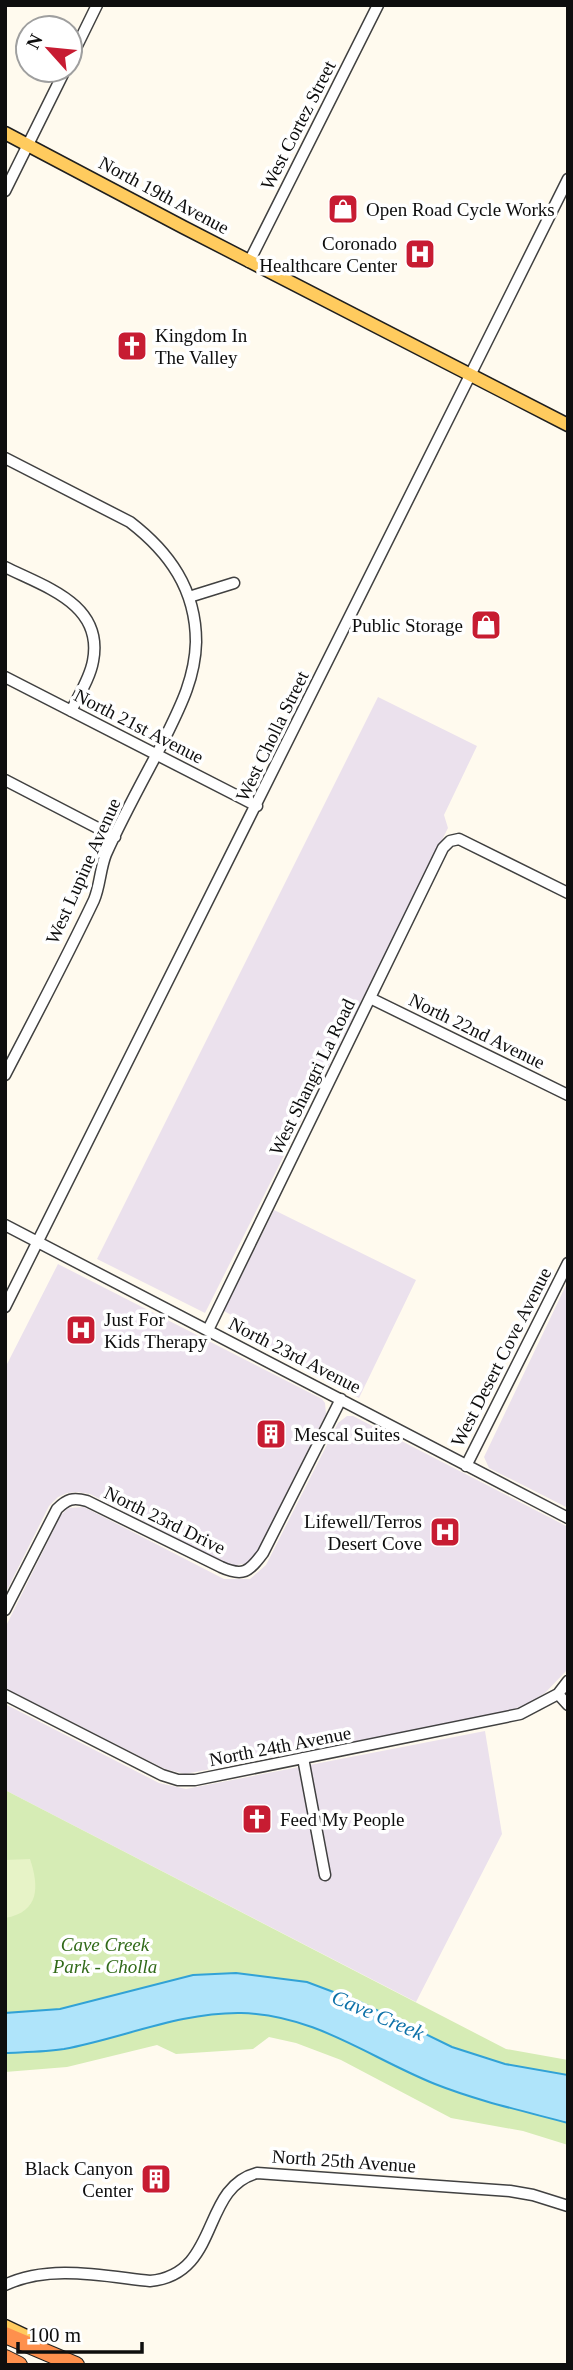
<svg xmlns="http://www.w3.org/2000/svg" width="573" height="2370" viewBox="0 0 573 2370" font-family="'Times New Roman',serif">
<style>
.industrial{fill:#ebe1ed}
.green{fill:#d6ecb5}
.pitch{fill:#e7f3c7}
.water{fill:#afe4fa;stroke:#31a2d6;stroke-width:2}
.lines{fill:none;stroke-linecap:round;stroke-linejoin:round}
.minor-casing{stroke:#414141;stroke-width:13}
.major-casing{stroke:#1f1f1f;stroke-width:15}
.highway-casing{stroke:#1f1f1f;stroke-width:18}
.minor{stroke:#fff;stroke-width:10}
.major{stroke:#ffcb5e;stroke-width:12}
.highway{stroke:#fe904d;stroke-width:16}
.labels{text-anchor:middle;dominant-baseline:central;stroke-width:7;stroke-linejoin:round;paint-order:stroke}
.street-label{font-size:19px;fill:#0e0e0e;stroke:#fff}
.poi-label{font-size:19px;fill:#0e0e0e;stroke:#fff;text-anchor:start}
.park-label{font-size:19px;font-style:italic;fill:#316a19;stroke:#fff}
.water-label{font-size:21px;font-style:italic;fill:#0e71a8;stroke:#fff}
</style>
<rect width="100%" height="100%" fill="#fffaee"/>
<path class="industrial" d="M378 697 477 746 444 815 448 828 205 1313 97 1259Z
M274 1210 416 1280 359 1398 229 1331 235 1317 224 1311Z
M58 1264 322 1399 325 1403 326 1414 254 1557 248 1563 232 1566 90 1494 77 1492 67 1493 58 1497 49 1506 5 1594V1368Z
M568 1281V1508L489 1468 484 1457Z
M347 1416H353L568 1527V1669L545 1693 527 1704 507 1712 185 1774 165 1769 5 1688V1628L61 1515 68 1508 84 1507 224 1579H250L266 1565 338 1423Z
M5 1704 159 1783 186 1789 485 1731 502 1834 416 2002 5 1790Z"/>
<path class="green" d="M5 1790 506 2049 568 2060V2145L523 2131 451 2118 341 2060 296 2043 269 2037 253 2049 176 2054 157 2045 67 2067 5 2072Z"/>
<path class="pitch" d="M30 1859C39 1886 40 1912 5 1918V1860Z"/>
<path class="water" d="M236 1973 307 1982 360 2002 452 2047 505 2064 568 2075V2123C523 2111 478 2101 435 2084 368 2057 316 2015 241 2013 180 2012 123 2038 64 2049 45 2052 25 2052 5 2053V2013L60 2009 193 1975Z"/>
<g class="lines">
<g class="minor-casing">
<path id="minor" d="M70 60 97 5
M5 191 65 70
M249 262 378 5
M5 458 130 522C169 552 196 589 196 642 195 681 178 711 161 746 142 782 122 818 106 854 100 869 100 886 94 900 66 959 35 1017 5 1075
M5 567C45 587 104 604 93 661 90 678 79 695 71 711
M189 597 234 583
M5 677 257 806
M5 780 115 837
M370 998 568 1095
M5 1225 568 1518
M5 1307 568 179
M208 1330 443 848 450 841 459 839 568 893
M466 1466 568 1263
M5 1610 57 1509C67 1499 73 1497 87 1501L221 1567C243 1577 249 1572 263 1553L341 1399
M558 1694 568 1705
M5 1695 162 1775 178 1780H195L520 1714 558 1694 568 1681
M303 1758 325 1875
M5 2285C49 2264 103 2276 150 2281 221 2274 200 2188 257 2173L510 2191 533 2195 568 2206"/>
</g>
<g class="major-casing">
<path id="major" d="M5 133 183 227 568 425
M5 2326 26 2336"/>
</g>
<g class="highway-casing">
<path id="highway" d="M5 2335 76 2365
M5 2358 19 2365"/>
</g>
<use href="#minor" class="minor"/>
<use href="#major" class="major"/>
<use href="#highway" class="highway"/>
</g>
<defs>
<g id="shop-square" transform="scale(1.575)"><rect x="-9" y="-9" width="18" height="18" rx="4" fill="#c71c32" stroke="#fff"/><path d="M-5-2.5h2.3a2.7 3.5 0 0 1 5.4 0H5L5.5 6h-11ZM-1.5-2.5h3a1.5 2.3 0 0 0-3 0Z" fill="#fff"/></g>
<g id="hospital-square" transform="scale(1.575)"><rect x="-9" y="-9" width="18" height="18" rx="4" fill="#c71c32" stroke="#fff"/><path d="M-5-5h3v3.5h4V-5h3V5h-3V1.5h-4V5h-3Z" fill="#fff"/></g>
<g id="church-square" transform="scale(1.575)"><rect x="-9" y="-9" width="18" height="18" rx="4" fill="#c71c32" stroke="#fff"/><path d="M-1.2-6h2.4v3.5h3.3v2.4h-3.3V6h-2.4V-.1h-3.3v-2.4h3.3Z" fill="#fff"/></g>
<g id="building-square" transform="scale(1.575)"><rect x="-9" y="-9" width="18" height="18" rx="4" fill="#c71c32" stroke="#fff"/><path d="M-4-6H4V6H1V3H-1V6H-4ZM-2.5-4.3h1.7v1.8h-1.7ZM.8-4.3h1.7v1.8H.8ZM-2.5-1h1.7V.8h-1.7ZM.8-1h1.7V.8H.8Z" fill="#fff"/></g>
</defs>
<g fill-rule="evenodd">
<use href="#shop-square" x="343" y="209"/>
<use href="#hospital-square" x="420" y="254"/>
<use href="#church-square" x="132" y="346"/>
<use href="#shop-square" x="486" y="625"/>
<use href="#hospital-square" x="81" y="1330"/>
<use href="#building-square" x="271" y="1434"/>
<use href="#hospital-square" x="445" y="1532"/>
<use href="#church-square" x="257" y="1819"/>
<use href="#building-square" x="156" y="2179"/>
</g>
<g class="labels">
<g class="street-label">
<text transform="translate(298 125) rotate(-63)">West Cortez Street</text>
<text transform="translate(164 195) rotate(28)">North 19th Avenue</text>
<text transform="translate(139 726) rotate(27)">North 21st Avenue</text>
<text transform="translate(272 736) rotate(-64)">West Cholla Street</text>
<text transform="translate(83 871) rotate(-66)">West Lupine Avenue</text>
<text transform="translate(477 1031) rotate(26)">North 22nd Avenue</text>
<text transform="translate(312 1077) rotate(-64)">West Shangri La Road</text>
<text transform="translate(295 1355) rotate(27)">North 23rd Avenue</text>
<text transform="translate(501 1357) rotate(-63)">West Desert Cove Avenue</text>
<text transform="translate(165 1520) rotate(26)">North 23rd Drive</text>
<text transform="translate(280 1746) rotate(-11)">North 24th Avenue</text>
<text transform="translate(344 2161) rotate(4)">North 25th Avenue</text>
</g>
<g class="poi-label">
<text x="366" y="209">Open Road Cycle Works</text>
<text x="397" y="243" text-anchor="end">Coronado<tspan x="397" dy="22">Healthcare Center</tspan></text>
<text x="155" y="335">Kingdom In<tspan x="155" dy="22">The Valley</tspan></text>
<text x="463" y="625" text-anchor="end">Public Storage</text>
<text x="104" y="1319">Just For<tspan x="104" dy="22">Kids Therapy</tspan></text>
<text x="294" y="1434">Mescal Suites</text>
<text x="422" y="1521" text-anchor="end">Lifewell/Terros<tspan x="422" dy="22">Desert Cove</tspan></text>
<text x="280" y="1819">Feed My People</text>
<text x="133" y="2168" text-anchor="end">Black Canyon<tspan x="133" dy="22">Center</tspan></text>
</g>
<g class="park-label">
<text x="105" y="1944">Cave Creek<tspan x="105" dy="22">Park - Cholla</tspan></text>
</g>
<g class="water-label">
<text transform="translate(378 2015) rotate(23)">Cave Creek</text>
</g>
</g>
<rect width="573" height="2370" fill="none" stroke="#0e0e0e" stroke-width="14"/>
<g transform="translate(49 49) rotate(297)"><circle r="33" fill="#ffffff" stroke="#9f9f9f" stroke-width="2"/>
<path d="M0-5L12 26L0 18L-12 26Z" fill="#c71c32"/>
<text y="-10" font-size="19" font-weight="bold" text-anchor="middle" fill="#0e0e0e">N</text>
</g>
<path d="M18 2342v10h124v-10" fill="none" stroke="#0e0e0e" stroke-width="3.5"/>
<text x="28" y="2342" font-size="21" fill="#0e0e0e" stroke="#ffffff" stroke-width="5" paint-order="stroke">100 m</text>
</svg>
